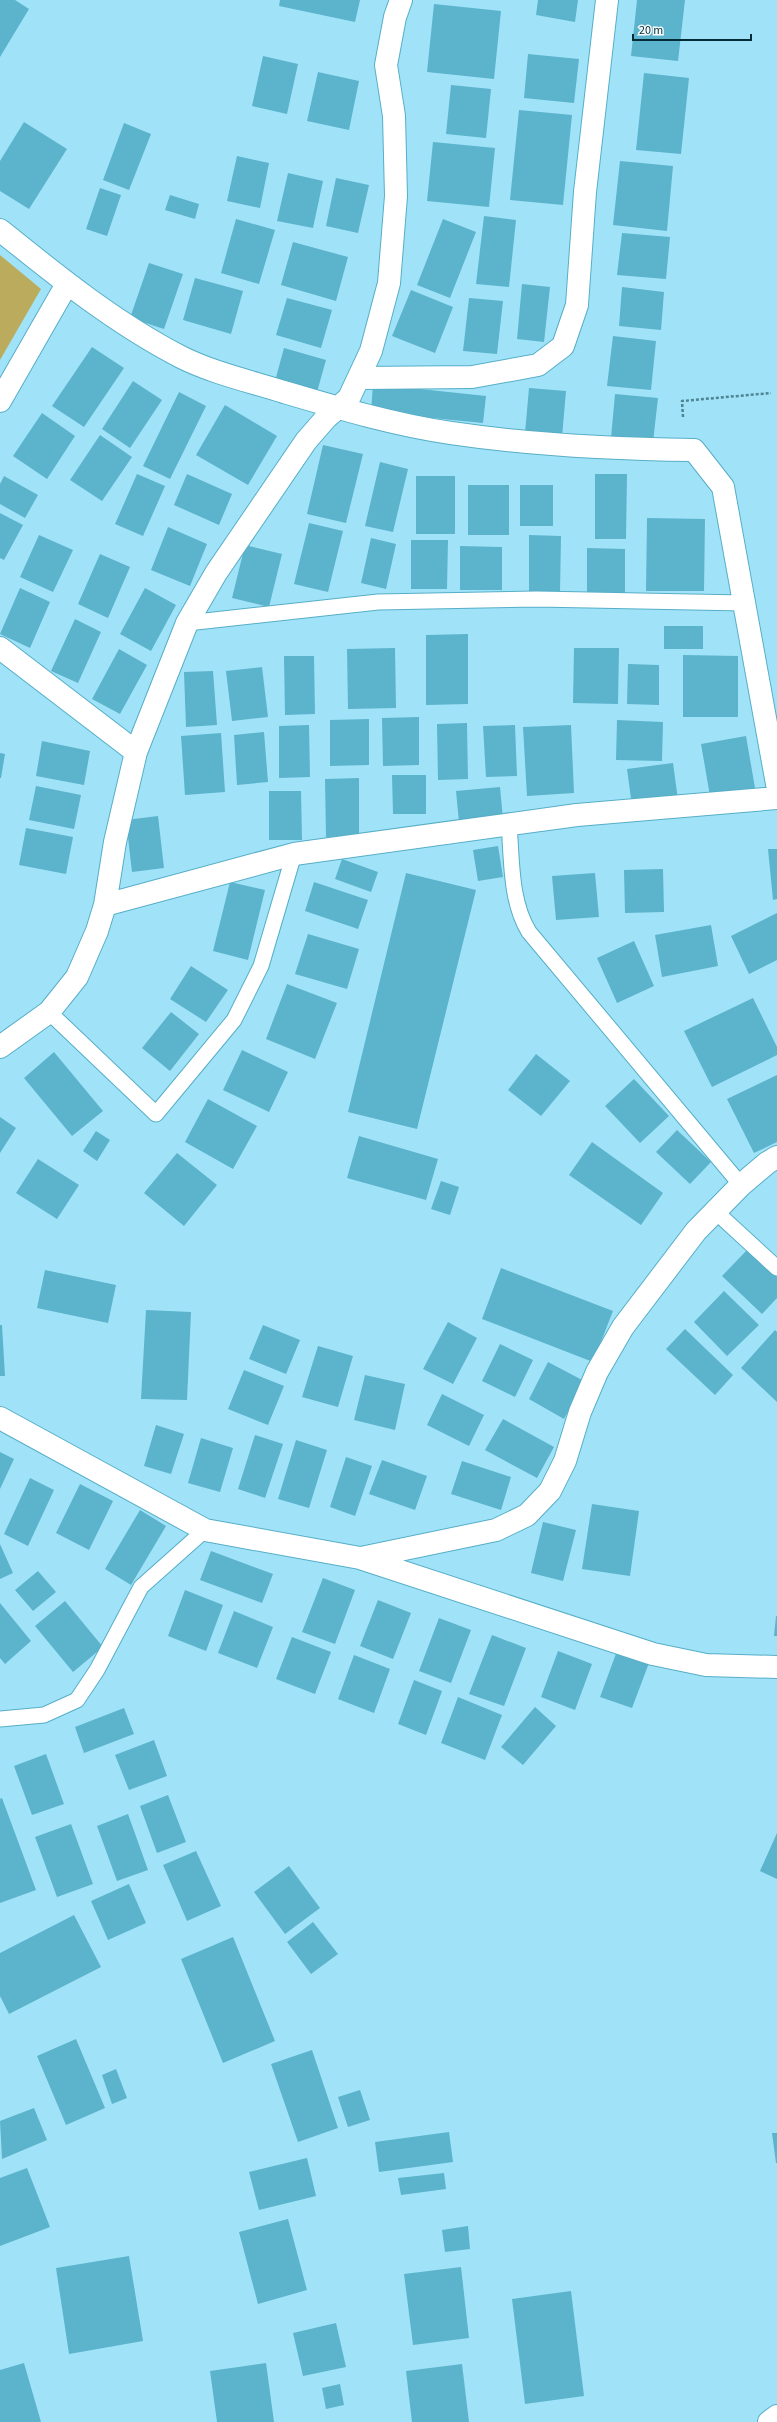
<svg xmlns="http://www.w3.org/2000/svg" width="777" height="2422" viewBox="0 0 777 2422" font-family="'Source Sans 3',sans-serif">
<style>
.green{fill:#bbac5d}
.building{fill:#5bb3cc}
.lines{fill:none;stroke-linecap:round;stroke-linejoin:round}
.lane-casing{stroke:#56aec7;stroke-width:17}
.street-casing{stroke:#56aec7;stroke-width:24}
.secondary-casing{stroke:#56aec7;stroke-width:24}
.path{stroke:#4f8493;stroke-width:2.5;stroke-dasharray:3 2;stroke-linecap:butt}
.lane{stroke:#fff;stroke-width:15}
.street{stroke:#fff;stroke-width:22}
.secondary{stroke:#fff;stroke-width:22}
</style>
<rect width="100%" height="100%" fill="#a0e3f8"/>
<path class="green" d="M0 255 41 289 0 360Z"/>
<path class="building" d="M0 0H15L29 9 0 57Z
M280 0H360L355 22 279 6Z
M538 0H578L575 22 536 15Z
M637 0H685L678 61 631 56Z
M434 4 501 11 494 79 427 72Z
M528 54 579 59 574 103 524 98Z
M263 56 298 64 287 114 252 106Z
M318 72 359 81 349 130 307 121Z
M644 73 689 78 681 154 636 150Z
M451 85 491 89 486 138 446 134Z
M519 110 572 115 563 205 510 200Z
M24 122 67 149 29 209 0 191V161Z
M124 123 151 134 129 190 103 180Z
M433 142 495 148 489 207 427 201Z
M237 156 269 163 260 208 227 201Z
M620 161 673 166 667 231 613 225Z
M288 173 323 181 313 228 277 221Z
M336 178 369 185 358 233 326 226Z
M100 188 121 195 107 236 86 229Z
M170 195 199 204 195 219 165 210Z
M484 216 516 220 509 287 476 284Z
M236 219 275 230 259 284 221 273Z
M443 219 476 232 450 298 417 285Z
M622 233 670 237 666 279 617 275Z
M293 242 348 257 336 301 281 285Z
M149 263 183 274 164 329 130 318Z
M195 278 243 291 231 334 183 320Z
M522 284 550 287 544 342 517 339Z
M622 287 664 292 661 330 619 326Z
M411 290 453 307 435 353 392 336Z
M287 298 332 310 321 348 276 335Z
M469 298 503 301 497 354 463 351Z
M613 336 656 341 651 390 607 386Z
M92 347 124 368 84 427 52 406Z
M284 348 326 360 317 392 275 381Z
M133 381 162 400 130 448 102 429Z
M373 384 486 396 483 423 371 412Z
M529 388 566 391 562 437 525 433Z
M179 392 206 406 170 479 143 466Z
M615 394 658 398 653 442 611 438Z
M225 405 277 436 248 485 196 455Z
M42 413 75 436 47 479 13 456Z
M100 435 132 457 102 501 70 480Z
M323 445 363 454 346 523 307 514Z
M380 462 408 469 393 532 365 526Z
M137 474 165 486 143 536 115 524Z
M187 474 232 494 219 525 174 505Z
M595 474H627L626 539H595Z
M4 476 38 495 25 518 0 504V484Z
M416 476H455V534H416Z
M468 485H509V535H468Z
M520 485H553V526H520Z
M0 513 23 525 4 560 0 558Z
M647 518 705 519 704 591H646Z
M309 523 343 531 328 592 294 584Z
M168 527 207 544 190 586 151 570Z
M39 535 73 550 53 592 20 577Z
M529 535 561 536 560 592H529Z
M371 538 396 544 386 589 361 583Z
M411 540H448L447 589H411Z
M245 545 282 554 269 607 232 598Z
M460 546 502 547V590H460Z
M587 548 625 549V593H587Z
M100 554 130 567 108 618 78 604Z
M20 588 50 602 30 648 0 634Z
M145 588 176 605 151 651 120 634Z
M75 619 101 632 78 683 51 671Z
M664 626H703V649H664Z
M468 634V704L426 705V635Z
M395 648 396 708 348 709 347 649Z
M574 648H619L618 704 573 703Z
M119 649 147 665 120 714 92 699Z
M683 655 738 656V717H683Z
M284 656H314L315 714 285 715Z
M628 664 659 665V705L627 704Z
M262 667 268 717 232 721 226 671Z
M213 671 217 725 186 727 184 672Z
M419 717V765L383 766 382 718Z
M369 719V765L330 766V720Z
M617 720 663 722 662 761 616 760Z
M467 723 468 779 438 780 437 724Z
M309 725 310 777 279 778V726Z
M515 725 517 776 486 777 483 726Z
M571 725 574 793 527 796 523 727Z
M264 732 268 782 237 785 234 735Z
M221 733 225 792 185 795 181 736Z
M746 736 755 788 710 796 701 744Z
M42 741 90 751 84 785 36 776Z
M0 753 5 754 1 778H0Z
M673 763 678 800 632 806 627 769Z
M392 775H426V814H393Z
M359 778V836L326 837 325 779Z
M36 786 81 795 74 829 29 820Z
M500 787 503 819 459 822 456 791Z
M269 791H301L302 840H269Z
M158 816 164 868 132 872 126 820Z
M26 828 73 837 66 874 19 865Z
M498 846 503 877 478 881 473 850Z
M768 849H777V899L773 900Z
M342 859 378 872 371 892 335 879Z
M663 869 664 912 625 913 624 870Z
M406 873 476 890 417 1129 348 1112Z
M595 873 599 917 556 920 552 876Z
M230 882 265 890 248 960 213 951Z
M314 882 368 900 358 929 305 911Z
M777 913V960L749 974 731 936Z
M711 925 718 966 662 977 655 935Z
M308 934 359 949 347 989 295 974Z
M634 941 654 986 617 1003 597 958Z
M191 966 228 990 206 1022 170 999Z
M287 984 337 1003 315 1059 266 1039Z
M753 998 777 1047V1055L712 1087 684 1031Z
M171 1012 199 1034 170 1071 142 1048Z
M242 1050 288 1072 269 1112 223 1090Z
M54 1052 103 1111 72 1136 24 1078Z
M536 1054 570 1081 541 1116 508 1090Z
M777 1075V1142L754 1153 727 1099Z
M634 1079 669 1116 640 1143 605 1106Z
M208 1099 257 1126 233 1169 185 1142Z
M0 1117 16 1128 0 1153Z
M677 1130 711 1162 690 1184 656 1152Z
M96 1131 110 1140 97 1161 83 1151Z
M359 1136 438 1159 426 1200 347 1178Z
M592 1142 663 1193 641 1225 569 1175Z
M177 1153 217 1185 184 1226 144 1193Z
M38 1159 79 1185 57 1219 16 1193Z
M441 1181 459 1187 450 1215 431 1209Z
M748 1249 777 1277V1298L762 1314 722 1276Z
M501 1268 613 1311 593 1362 482 1319Z
M45 1270 116 1285 108 1323 37 1308Z
M724 1291 759 1325 727 1356 694 1322Z
M146 1310 191 1312 187 1400 141 1399Z
M448 1322 477 1338 453 1384 423 1369Z
M0 1325H2L5 1376H0Z
M263 1325 300 1340 286 1374 249 1359Z
M685 1329 733 1375 715 1395 666 1349Z
M775 1330 777 1332V1402L741 1368Z
M500 1344 533 1360 515 1397 482 1381Z
M318 1346 353 1356 338 1407 302 1397Z
M548 1362 584 1381 564 1419 529 1399Z
M244 1370 284 1386 268 1425 228 1409Z
M365 1375 405 1384 395 1430 354 1420Z
M442 1394 484 1415 469 1446 427 1425Z
M503 1419 554 1447 537 1478 485 1450Z
M156 1425 184 1434 171 1474 144 1466Z
M255 1435 283 1444 265 1498 238 1489Z
M201 1438 233 1448 220 1492 188 1483Z
M296 1440 327 1450 309 1508 278 1499Z
M0 1452 14 1459 0 1489Z
M346 1457 372 1466 355 1516 330 1507Z
M382 1460 427 1476 415 1510 369 1494Z
M462 1461 511 1477 501 1510 451 1494Z
M30 1478 54 1490 28 1546 4 1534Z
M80 1484 113 1501 89 1550 56 1533Z
M592 1504 639 1511 630 1576 582 1569Z
M140 1510 166 1526 131 1585 105 1569Z
M543 1522 576 1530 563 1581 531 1573Z
M0 1544 13 1573 0 1579Z
M211 1551 273 1574 262 1603 200 1580Z
M38 1571 56 1592 33 1611 15 1590Z
M323 1578 355 1590 335 1644 302 1632Z
M185 1590 223 1605 206 1651 168 1636Z
M378 1600 411 1613 393 1659 360 1646Z
M65 1601 103 1647 73 1672 35 1626Z
M0 1603 31 1641 5 1664 0 1658Z
M234 1611 273 1627 257 1668 218 1653Z
M776 1616H777V1636H774Z
M439 1618 471 1630 451 1683 419 1671Z
M492 1635 526 1648 504 1706 469 1694Z
M292 1637 331 1652 315 1694 276 1679Z
M558 1651 592 1664 575 1710 541 1697Z
M617 1651 649 1663 632 1708 600 1697Z
M354 1655 390 1669 374 1713 338 1699Z
M414 1680 442 1691 426 1735 398 1724Z
M458 1697 502 1715 485 1760 441 1743Z
M535 1707 556 1726 523 1765 501 1747Z
M124 1708 134 1734 84 1753 75 1727Z
M154 1740 167 1776 129 1790 115 1755Z
M46 1754 64 1804 32 1815 14 1766Z
M168 1795 186 1842 157 1853 140 1806Z
M2 1798 36 1890 0 1903V1799Z
M128 1814 148 1870 117 1881 97 1826Z
M71 1824 93 1884 57 1897 35 1837Z
M777 1833V1879L760 1871Z
M196 1851 221 1906 187 1921 163 1865Z
M289 1866 320 1908 285 1934 254 1892Z
M129 1884 146 1923 108 1940 91 1901Z
M74 1915 101 1967 9 2014 0 1996V1953Z
M313 1922 338 1954 311 1974 287 1942Z
M233 1937 275 2041 223 2063 181 1959Z
M76 2039 105 2108 66 2125 37 2056Z
M312 2050 338 2128 298 2142 271 2064Z
M116 2069 127 2098 112 2104 102 2075Z
M360 2090 370 2120 348 2127 338 2097Z
M34 2108 47 2140 2 2159 0 2121Z
M449 2132 453 2162 379 2172 375 2142Z
M772 2133H777V2163H776Z
M307 2158 316 2196 259 2210 249 2172Z
M27 2168 50 2227 0 2246V2178Z
M444 2173 446 2189 401 2195 398 2178Z
M288 2219 307 2290 258 2304 239 2232Z
M468 2226 470 2249 445 2252 442 2230Z
M129 2256 143 2341 69 2354 56 2268Z
M461 2267 469 2338 413 2345 404 2274Z
M571 2291 584 2396 525 2404 512 2299Z
M336 2323 346 2367 303 2376 293 2333Z
M24 2363 41 2422H0V2370Z
M266 2363 274 2422H217L210 2371Z
M462 2364 469 2422H412L406 2371Z
M340 2384 344 2405 326 2409 322 2388Z"/>
<g class="lines">
<g class="lane-casing">
<path id="lane" d="M187 623 378 602 537 599 744 603
M509 824C512 860 510 901 529 932L741 1185
M49 1012 156 1114 234 1020 261 966 294 854
M715 1211 777 1268
M0 1719 44 1715 77 1700 97 1670 141 1587 205 1530"/>
</g>
<g class="street-casing">
<path id="street" d="M0 230C57 276 115 323 181 357 213 373 249 381 284 392 338 408 395 425 451 433 532 445 613 449 694 450L723 487 777 784
M360 378 472 377 538 365 563 346 577 305 585 192 607 0
M0 401 67 284
M0 648 136 752
M105 905 294 854 577 815 777 798
M0 1047 49 1012 77 977 97 931 105 905 115 842 136 752 187 623 216 573 306 441 326 418 349 398 371 351 389 283 396 196 394 116 386 65 395 17 401 0
M0 1418 205 1530 360 1558 653 1654 706 1665 777 1667
M361 1558 496 1530 527 1515 550 1491 565 1461 580 1412 597 1372 623 1327 696 1231 741 1185 767 1163 777 1157"/>
</g>
<g class="secondary-casing">
<path id="secondary" d="M769 2422 777 2416"/>
</g>
<path class="path" d="M683 417 682 401 771 393"/>
<use href="#lane" class="lane"/>
<use href="#street" class="street"/>
<use href="#secondary" class="secondary"/>
</g>
<path d="M633 34v6h118v-6" fill="none" stroke="#042c36" stroke-width="2"/>
<text x="639" y="34" font-size="12" fill="#042c36" stroke="#f2fafc" stroke-width="3" paint-order="stroke">20 m</text>
</svg>
